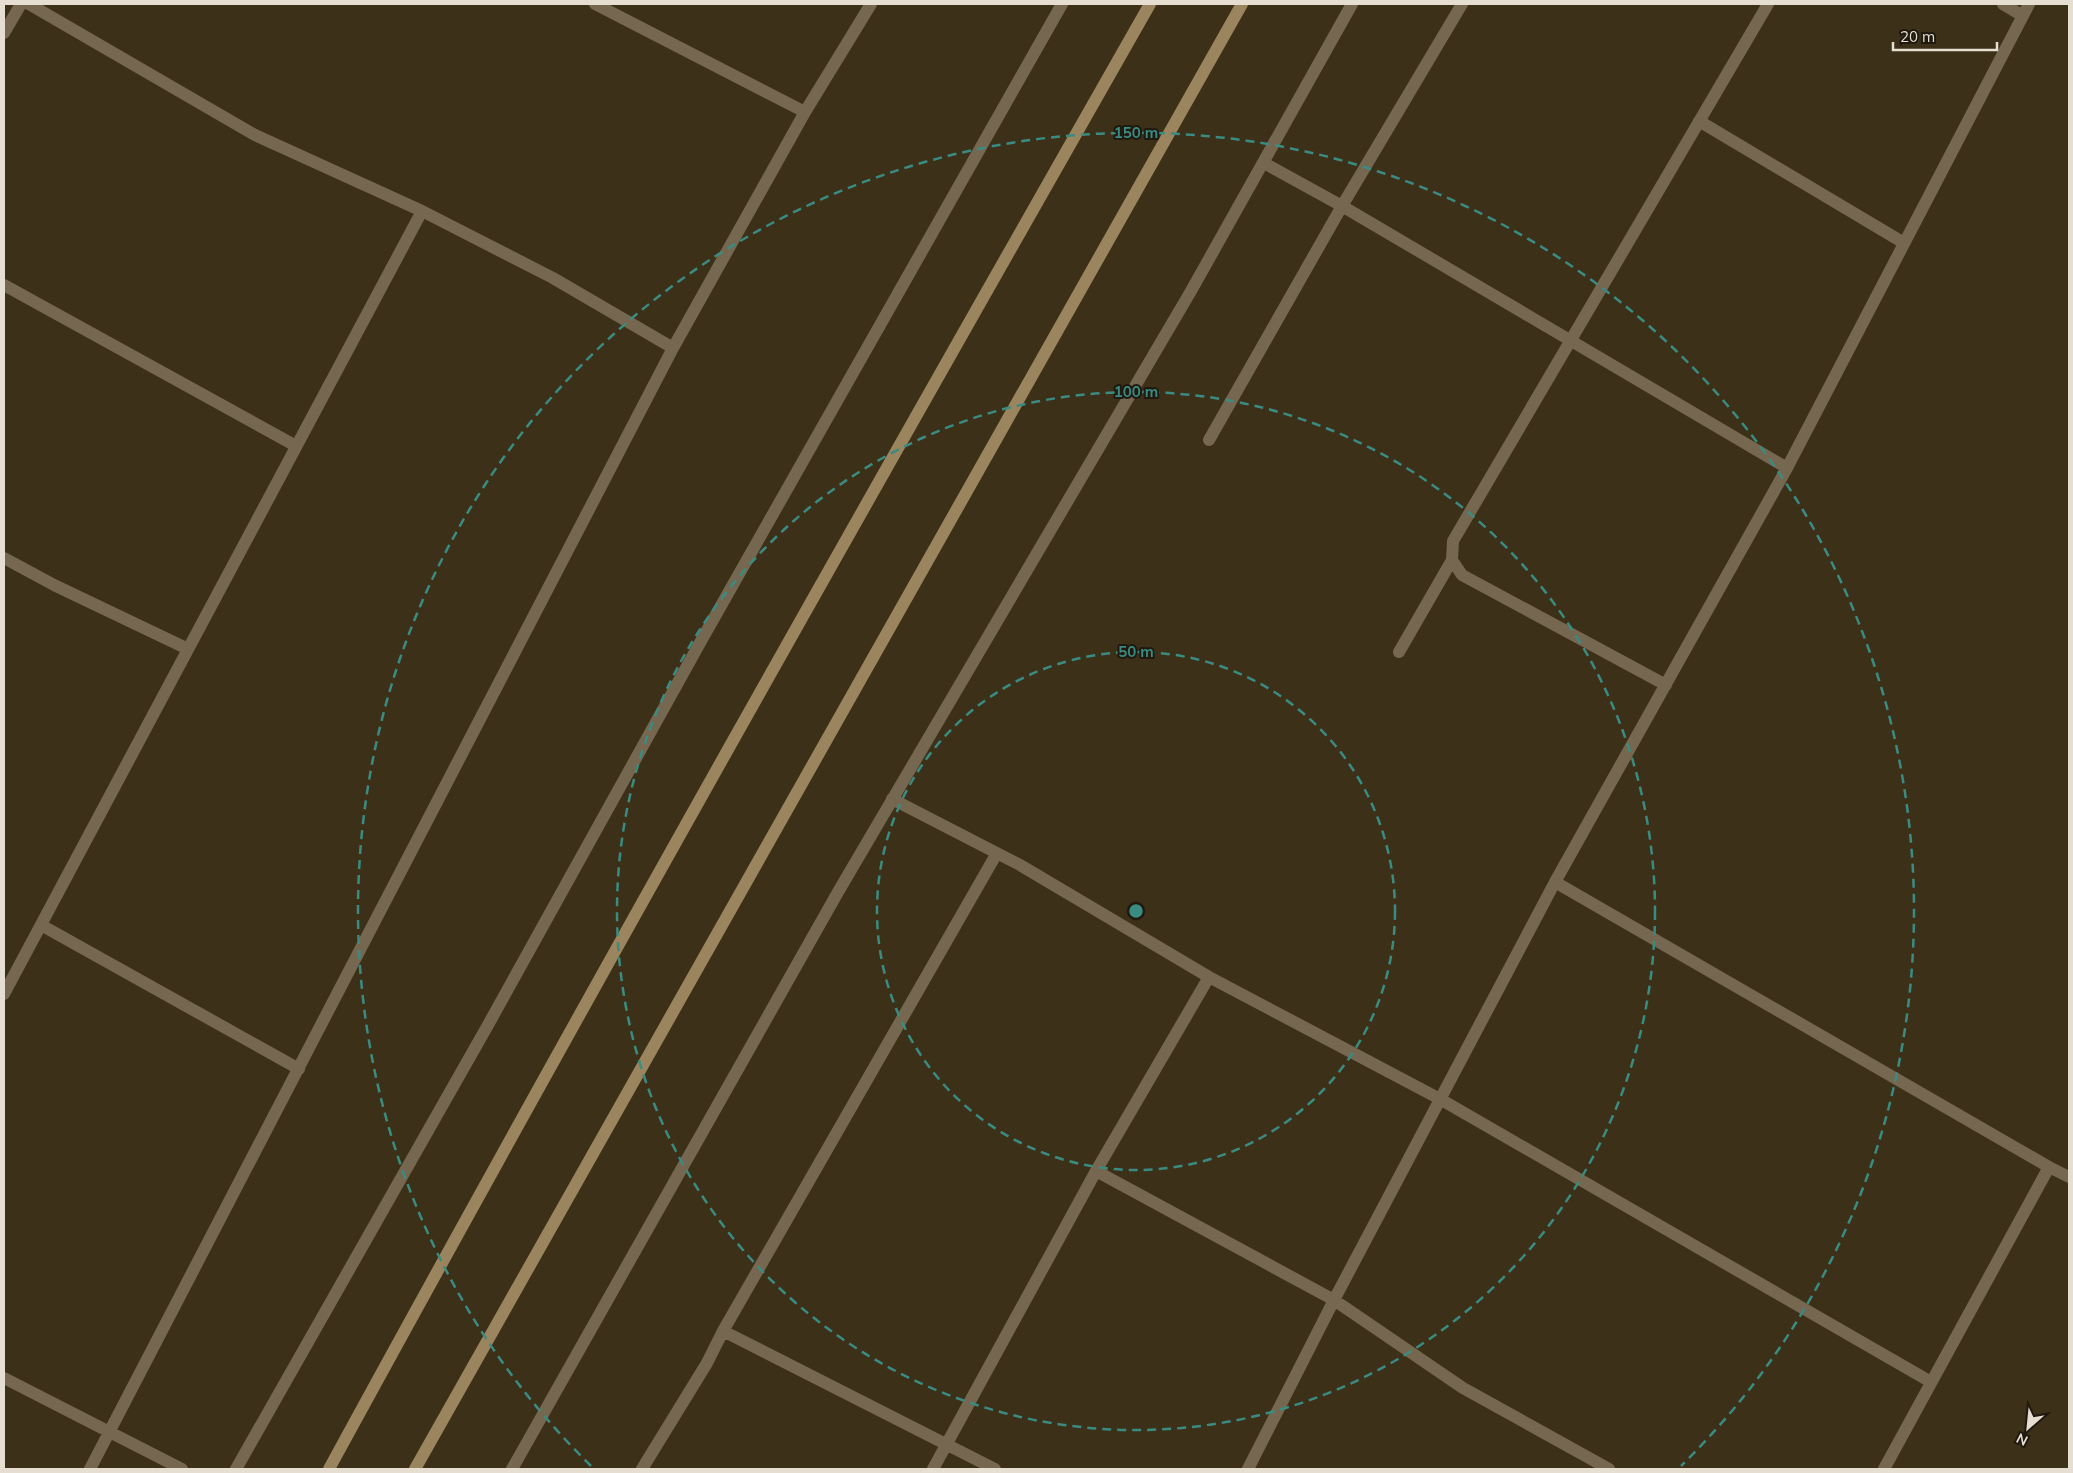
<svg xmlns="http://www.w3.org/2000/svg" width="2073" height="1473" viewBox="0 0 2073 1473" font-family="Mulish,sans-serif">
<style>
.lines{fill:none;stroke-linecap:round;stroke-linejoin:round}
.minor{stroke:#766850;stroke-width:12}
.secondary{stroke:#9b855e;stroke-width:12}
.ring{fill:none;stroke:#3a8b82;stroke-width:2.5;stroke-dasharray:9 6}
.centre{fill:#3a8b82;stroke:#1f190f;stroke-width:2.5}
.ring-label{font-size:15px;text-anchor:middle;font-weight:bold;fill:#3a8b82;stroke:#1f190f;stroke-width:4;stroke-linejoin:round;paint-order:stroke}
</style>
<rect width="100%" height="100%" fill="#3d3019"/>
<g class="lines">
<path class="minor" d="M29 4 255 135 422 211 553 278 673 348 805 112 595 4
M2003 4 2023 16
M4 33 21 4
M805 112 871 4
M1699 121 1904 243
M1264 163 1342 206 1787 468
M4 285 296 446
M1209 440 1342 206 1462 4
M4 558 54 585 188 649
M1399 652 1452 560
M1666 685 1462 575 1452 560 1453 541 1768 4
M892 799 1020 865 1209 977 1440 1099 1931 1382
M1555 882 2049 1167 1884 1469
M41 925 299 1069
M4 994 422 211
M2049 1167 2069 1177
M1096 1171 1334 1300 1463 1388 1609 1469
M723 1331 995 1469
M4 1378 182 1469
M90 1469 673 348
M236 1469 488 1025 701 641 1062 4
M512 1469 838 892 1191 291 1352 4
M642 1469 707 1363 723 1331 997 853
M933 1469 1096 1171 1209 977
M1248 1469 1334 1300 1555 882 1787 468 2029 4"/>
<path class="secondary" d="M329 1469C597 978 873 491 1150 4
M415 1469 1242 4"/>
</g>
<g class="ring">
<circle cx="1136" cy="911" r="259"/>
<circle cx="1136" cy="911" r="519"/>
<path d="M591 1466A778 778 0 1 1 1681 1466"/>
</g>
<circle cx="1136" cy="911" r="8" class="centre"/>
<g class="ring-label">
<text x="1136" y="138">150 m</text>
<text x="1136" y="397">100 m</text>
<text x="1136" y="657">50 m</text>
</g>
<rect width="2073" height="1473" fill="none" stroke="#e6ded0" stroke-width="10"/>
<g transform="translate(2028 1428) rotate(207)" stroke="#1f190f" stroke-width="4" paint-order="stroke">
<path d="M0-4L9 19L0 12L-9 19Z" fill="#e6ded0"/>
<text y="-8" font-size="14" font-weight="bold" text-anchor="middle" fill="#e6ded0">N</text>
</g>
<path d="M1893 42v8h104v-8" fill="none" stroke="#e6ded0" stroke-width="2.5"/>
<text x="1900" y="42" font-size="15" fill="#e6ded0" stroke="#1f190f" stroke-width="4" paint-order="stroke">20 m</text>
</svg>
